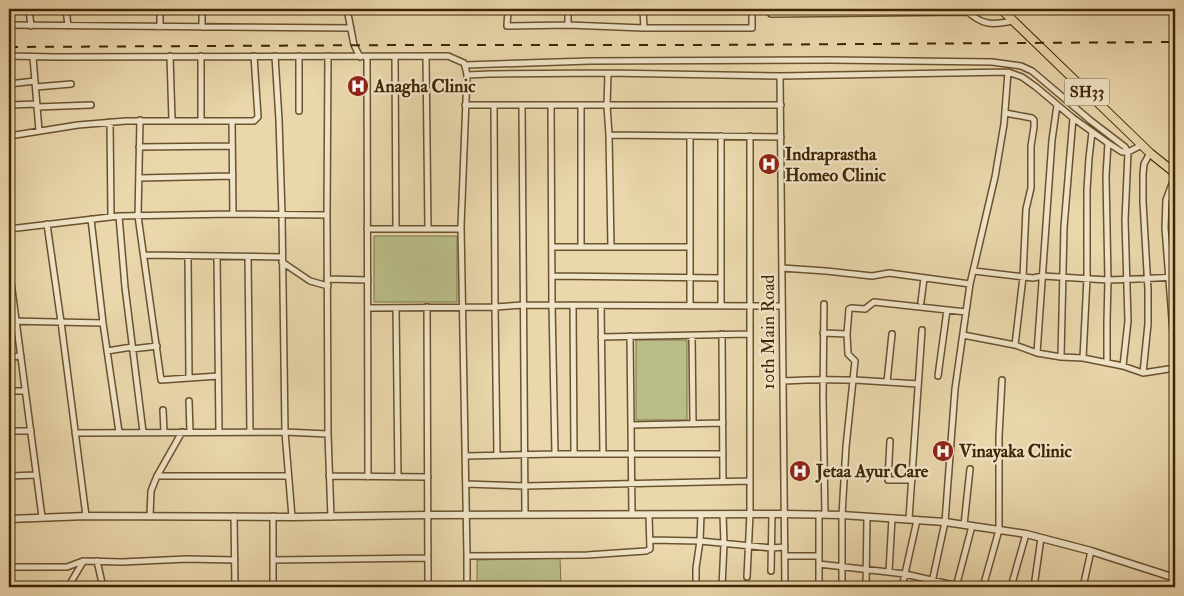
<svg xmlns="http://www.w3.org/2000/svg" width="1184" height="596" viewBox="0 0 1184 596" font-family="'IM FELL Double Pica',serif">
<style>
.green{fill:#b9be88;stroke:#7c7246}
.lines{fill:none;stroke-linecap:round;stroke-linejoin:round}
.minor-casing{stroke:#6a522f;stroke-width:8}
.tertiary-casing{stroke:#6a522f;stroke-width:9}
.primary-casing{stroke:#3f2605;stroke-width:10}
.minor{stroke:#f1e5c9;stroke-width:5}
.tertiary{stroke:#f1e5c9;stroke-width:6}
.primary{stroke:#ead7ac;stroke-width:8}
.rail{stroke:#3f2605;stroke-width:2;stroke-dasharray:9 9;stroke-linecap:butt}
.labels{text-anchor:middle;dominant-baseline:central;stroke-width:4.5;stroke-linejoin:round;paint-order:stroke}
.shield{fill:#f1e5c9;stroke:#745f40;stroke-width:1}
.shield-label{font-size:16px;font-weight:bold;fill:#3f2605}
.poi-label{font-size:18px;font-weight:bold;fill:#3f2605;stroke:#f1e5c9;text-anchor:start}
.street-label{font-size:18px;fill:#3f2605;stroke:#f1e5c9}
</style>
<rect width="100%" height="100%" fill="#ead7ac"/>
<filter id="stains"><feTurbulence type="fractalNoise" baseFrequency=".004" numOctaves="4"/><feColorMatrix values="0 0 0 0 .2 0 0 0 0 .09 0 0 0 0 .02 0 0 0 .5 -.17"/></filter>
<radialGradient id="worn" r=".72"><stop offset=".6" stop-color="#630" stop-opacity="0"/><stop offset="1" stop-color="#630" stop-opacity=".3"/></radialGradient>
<path class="green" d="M374 236H457V302H374Z
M636 340H687V420H636Z
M560 558 561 587H477V560Z"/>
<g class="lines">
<g class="minor-casing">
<path id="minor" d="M29 9 31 26
M66 9 68 26
M160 9V27
M202 9V27
M347 9 354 45 360 57
M508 9 507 26 568 25 644 28H752V9
M643 9 644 28
M966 10C982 26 993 25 1013 21
M771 14 968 12
M9 25 351 28
M568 25V9
M9 56 55 57 448 56 464 63 466 70 467 75 461 226 467 556V587
M170 56 172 120
M201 56V121
M275 56 279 120 282 215 285 432 292 517
M299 56V111
M328 56 327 215 328 434 331 517
M367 56 368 477
M395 56 396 228
M426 56 428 229
M33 57 39 131
M465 65 590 61 831 60 992 62 1021 66 1032 71 1091 121 1125 147 1128 152 1125 220 1128 321 1123 366
M608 73 607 106 609 135 611 247
M467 75 490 74 608 73 780 76 1008 72 1022 77 1036 87 1073 118 1108 143 1122 152H1128L1142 145
M780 76 785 587
M9 84 35 81
M36 87 71 84
M9 105 37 104
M465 105H781
M494 106 495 307 497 455
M522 106 525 515
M551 106 552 305 555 454
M37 107 91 105
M1005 113 1032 118 1034 120V127L1031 146V188L1026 209 1023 277 1015 345 1037 353 1061 357 1083 358 1123 366 1143 373 1175 368
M140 120 138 216 161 380 218 376
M232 121 233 214
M110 122 111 216
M609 135 781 137
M9 136 78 125 126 121H254L258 117 254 56
M690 136V306
M139 147 232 146
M1175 176 1166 200 1165 228 1175 358
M139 178 233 176
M119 216 125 287 143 432
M91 219 103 323 119 432
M47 224 61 322 86 516
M9 229 119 216 233 214 327 215
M367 229H461
M552 247H690
M581 247V106
M145 255 282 257
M188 256 189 378
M217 256 219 432
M248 257 250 432
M282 262 310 281 328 286
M9 267 42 517
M782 268 826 271 872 276 889 273 970 284
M974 271 1033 278 1043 276 1108 280 1137 279 1175 277
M552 276 721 278
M327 279 368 280
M921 302 924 278
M824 304 823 398 825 514
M573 305 574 454
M601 306 603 454
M721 306V136
M427 307 428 587
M368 308 495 307 523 305 782 306
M396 308 398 477
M9 321 103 323
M823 333 847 334
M722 334 723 482
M692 335 693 424
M963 335 1015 345
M630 336 632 515
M601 337 750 334
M132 349 157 346
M107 351 132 347
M1037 353 1052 140 1057 105
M9 357 21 356
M1061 357 1064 227 1073 118
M1083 358 1087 278V190L1089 158 1092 132
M1107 363V322L1108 280 1106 176 1108 143
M1143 373 1148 324V289L1143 202V174L1144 164 1150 153
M938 376 947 310
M783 381C819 379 851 379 887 382L892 334
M887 382 918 384
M9 391H25
M189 401 190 432
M1174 404 1175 385
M163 410 164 432
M631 425 723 423
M9 431H31
M75 433 285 432 328 434
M890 441 888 480H912
M466 456 555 454H723
M9 476 36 475
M157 476H288
M329 476 428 477
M466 484 525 486 750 481
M150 516 151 491 157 476 182 432
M234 516 235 587
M909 519 922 330
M964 525 970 469
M650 540 700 541 771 548 785 547
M467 556 587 555 646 551 650 549 649 515
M785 556H819
M273 560 428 558
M97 561 103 587
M819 564 905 574 962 587
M9 567H67L83 561 122 562 187 559 235 560
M771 571 772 514
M889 572 892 518
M747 577 750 514V136
M68 587 83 562
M273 587V516
M696 587V568L700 541 701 514
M722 587 724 544 723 514
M819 587V514
M842 587V515L846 447 855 361 848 354 847 334 849 309 851 308 865 309 874 302 966 312
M866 587 867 517
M902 587 917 520
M931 587 945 522 955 389 970 284 995 177 1004 124 1008 72
M956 587 972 526
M983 587 999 530V436L1002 380
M1011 587 1026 534
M1034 587 1041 538
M1083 587 1091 551"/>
</g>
<g class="tertiary-casing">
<path id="tertiary" d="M9 519 86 516 292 517 428 515 784 514 842 515 945 522 1026 534 1091 551 1175 578"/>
</g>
<g class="primary-casing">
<path id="primary" d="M1001 9 1150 153 1175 173"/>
</g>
<use href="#minor" class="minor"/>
<use href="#tertiary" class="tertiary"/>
<use href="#primary" class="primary"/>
<path class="rail" d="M9 47 406 45H709L1175 42"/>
</g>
<defs>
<g id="hospital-disc" transform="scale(1.125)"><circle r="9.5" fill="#8f2418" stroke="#f1e5c9"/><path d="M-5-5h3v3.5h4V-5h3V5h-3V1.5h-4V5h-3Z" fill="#fff"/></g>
</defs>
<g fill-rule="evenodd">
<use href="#hospital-disc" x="358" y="86"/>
<use href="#hospital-disc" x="769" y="164"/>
<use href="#hospital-disc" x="943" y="451"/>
<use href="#hospital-disc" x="800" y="471"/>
</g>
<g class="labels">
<rect class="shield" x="1064.5" y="78.5" width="45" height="27" rx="4"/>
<g class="shield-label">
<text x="1087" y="92">SH33</text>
</g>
<g class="poi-label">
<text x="374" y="86">Anagha Clinic</text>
<text x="785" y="154">Indraprastha<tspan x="785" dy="21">Homeo Clinic</tspan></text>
<text x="959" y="451">Vinayaka Clinic</text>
<text x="816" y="471">Jetaa Ayur Care</text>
</g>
<g class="street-label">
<text transform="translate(768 332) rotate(-90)">10th Main Road</text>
</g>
</g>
<rect width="1184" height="596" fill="none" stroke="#ead7ac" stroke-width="30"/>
<rect x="10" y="10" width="1164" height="576" fill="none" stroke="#3f2605" stroke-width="2.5"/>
<rect x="15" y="15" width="1154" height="566" fill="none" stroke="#3f2605"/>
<rect width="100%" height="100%" filter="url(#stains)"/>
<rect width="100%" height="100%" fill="url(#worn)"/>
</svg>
